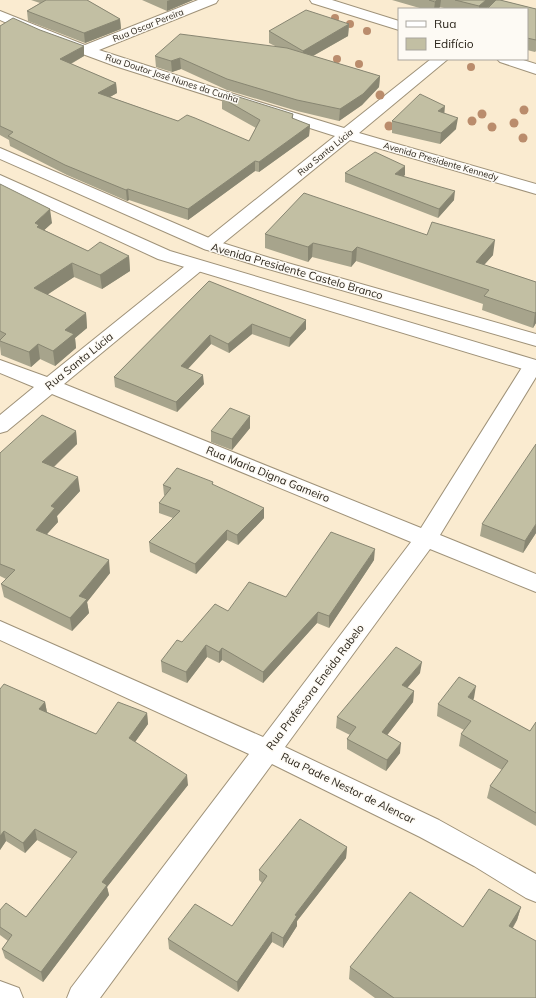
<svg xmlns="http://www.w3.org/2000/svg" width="536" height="998" viewBox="0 0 536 998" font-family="Mulish,sans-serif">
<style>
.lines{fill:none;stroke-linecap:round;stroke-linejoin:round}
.minor-casing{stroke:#9f9279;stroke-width:2}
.primary-casing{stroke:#9f9279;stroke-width:2}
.minor{fill:#fff;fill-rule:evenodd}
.primary{fill:#fff;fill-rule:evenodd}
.tree{fill:#ba8c6c}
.wall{fill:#a7a48c}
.shaded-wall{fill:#888672}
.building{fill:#c2bfa3;stroke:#888672}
.labels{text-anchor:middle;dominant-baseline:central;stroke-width:3;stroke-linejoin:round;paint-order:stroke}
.far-street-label{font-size:9px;fill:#2b251b;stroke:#fdfaf4}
.street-label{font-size:11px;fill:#2b251b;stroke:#fdfaf4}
</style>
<rect width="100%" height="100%" fill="#faebd0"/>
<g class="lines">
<g class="minor-casing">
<path id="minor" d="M198 0H218L216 3 99 50 243 97 344 128 431 59H448L359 133 536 184V194L350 140 216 249 210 250 204 249 201 245 204 241 335 136 115 66 42 39 0 20V11L85 45Z
M196 260 202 262 205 266 202 270 64 384 421 528 526 361 536 360V377L440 535 536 574V592L430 549 285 747 439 820 536 874V902L526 898 474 866 420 837 272 764 100 998H67L71 988 249 754 0 640V621L263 737 411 542 52 394 7 431 0 433V415L34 387 0 373V360L47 377 190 262Z
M0 981 19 988 23 998H0Z"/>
</g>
<g class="primary-casing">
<path id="primary" d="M310 0H332L399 21V30L312 3Z
M497 59H520L536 64V74L500 62Z
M0 148 216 241 270 258 536 334V346L258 266 204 249 0 159Z
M0 175 170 251 536 360V373L158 259 0 186Z"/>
</g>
<use href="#minor" class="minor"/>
<use href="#primary" class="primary"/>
</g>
<g class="tree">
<circle cx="335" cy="18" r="4"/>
<circle cx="350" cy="24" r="4"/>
<circle cx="367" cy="31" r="4"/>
<circle cx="337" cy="59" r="4"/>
<circle cx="359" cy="64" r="4"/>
<circle cx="471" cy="67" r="4"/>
<circle cx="380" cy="95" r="4.5"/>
<circle cx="524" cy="110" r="4.5"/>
<circle cx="482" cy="114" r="4.5"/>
<circle cx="472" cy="121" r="4.5"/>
<circle cx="514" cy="123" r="4.5"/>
<circle cx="389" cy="126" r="4.5"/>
<circle cx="492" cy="127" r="4.5"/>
<circle cx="523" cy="138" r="4.5"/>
</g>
<path class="wall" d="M31 0H87L120 19 121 29 85 43 28 21 27 11 40 3Z
M142 0H193L167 11Z
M392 0H500L536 9V51L535 52 527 50V9H448L440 7 438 9H423Z
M349 24 348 36 313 56 380 76 379 87 362 105 339 121 297 111 227 90 181 69 172 72 156 67 155 56 277 47 269 43V31Z
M0 26 84 56 71 64 116 83 117 93 110 97 178 121 249 141 256 128 222 109V98L293 114V119L310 125 309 136 259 172 255 171 188 220 129 200 127 201 67 175 10 146 9 140 0 135Z
M444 113 456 129 440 144 392 133V121Z
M345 173 405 175 403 176 454 200 438 218 345 182Z
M0 184 52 223 44 230 88 251 129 256 130 271 102 289 74 277 47 295 86 313 87 328 75 338 76 348 55 366 40 359 31 367 1 355 0 346Z
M265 234 427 235 493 255 484 265 536 282V323L533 328 482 310 483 304 356 261 351 267 312 257 308 262 265 248Z
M209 281 306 320V329L289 347 252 334 229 353 211 344 188 369 204 384 177 412 115 387 114 377Z
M250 416V428L232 450 211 442V431Z
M76 431 77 444 54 467 80 491 57 516 58 522 46 535 110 573 87 602 89 613 72 631 4 597 1 584 6 579 0 576V453Z
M213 482V485L264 518 238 545 227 540 196 574 150 552 149 542 173 518 159 513V503L165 496 164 495 163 485Z
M482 524 536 533 523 553 480 536Z
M374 560 329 628 317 623 263 683 222 660 219 663 207 657 187 683 162 672 161 661 182 642 228 611 286 597Z
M420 673 407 688 414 691 413 702 387 735 400 753 386 771 347 749V739L350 735 336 728 337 717Z
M0 689 45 702 47 712 96 734 147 713 148 724 135 742 188 785 107 887 109 895 43 982 5 958 2 949 8 941 0 935V910L26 917 72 859 37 840 25 853 6 841 0 850Z
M474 698 473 700 530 731 536 722V826L487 798 490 786 502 770 459 746 461 734 464 730 437 716 438 704Z
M347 847 346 858 297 921V926L283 948 272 942 238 992 169 949 168 939 232 926 262 883 259 880V870Z
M521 907 517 920 513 928 536 998H375L349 979 350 967Z"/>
<path class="shaded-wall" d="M170 0H193L167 11V1Z
M437 0H441L440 7 438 9H434L435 2Z
M486 0H496L486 9H479V6Z
M120 19 121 29 85 43 84 33Z
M349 24 348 36 302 62 303 51Z
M84 46V56L61 69 60 59Z
M180 58 181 69 172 72 171 61Z
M380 76 379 87 362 105 339 121 340 109Z
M116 83 117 93 99 103 98 93Z
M445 106 444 117 438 111Z
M458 118 456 129 440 144 441 133Z
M310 125 309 136 259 172V162Z
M255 161V171L188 220V209Z
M405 166V175L394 183 395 174Z
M128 189 129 200 127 201 126 190Z
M455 191 454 200 438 218 439 209Z
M50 209 52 223 40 234 35 223Z
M495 240 493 255 474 276 476 262Z
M313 243 312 257 308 262V247Z
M357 247 356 261 351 267 352 252Z
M129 256 130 271 102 289 100 275Z
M72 263 74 277 36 302 34 288Z
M536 312V323L533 328 535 313Z
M86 313 87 328 75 338 76 348 55 366 53 351 65 330Z
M306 320V329L289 347 290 338Z
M252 324V334L229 353 228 344Z
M210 335 211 344 181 376V366Z
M38 344 40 359 31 367 29 352Z
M203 375 204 384 177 412 176 402Z
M250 416V428L232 450V439Z
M76 431 77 444 44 476 42 462Z
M78 477 80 491 57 516 58 522 38 544 36 530 51 506Z
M264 508V518L238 545 237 535Z
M536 524V533L523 553 525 541Z
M227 530V540L196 574 195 564Z
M375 549 374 560 329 628V616Z
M109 560 110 573 87 602 89 613 72 631 70 618 79 596Z
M318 612 317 623 263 683V672Z
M206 645 207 657 187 683 186 672Z
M222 648V660L219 663V652Z
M422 662 420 673 401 695 402 685Z
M476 686 474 698 466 709 468 697Z
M414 691 413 702 381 743 382 732Z
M45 702 47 713 39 709Z
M147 713 148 724 130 749 129 738Z
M401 743 400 753 386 771 387 760Z
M187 775 188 785 107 887 109 895 43 982 41 972 102 882Z
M35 829 37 840 25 853 23 843Z
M4 831 6 841 0 850V836Z
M347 847 346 858 297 921V926L283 948V938L295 915Z
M521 907 517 920 506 938 509 926Z
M272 932V942L238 992 237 982Z"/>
<path class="building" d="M46 0H87L120 19 84 33 27 11Z
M429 0H437L435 2Z
M455 0H486L479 6Z
M496 0H500L536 9V40L527 38V9H487Z
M306 10 349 24 303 51 269 31Z
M13 18 40 30 84 46 60 59 116 83 98 93 178 121 187 115 195 118 249 141 260 120 222 98 226 93 293 114 292 118 310 125 259 162 255 161 188 209 128 189 126 190 65 165 8 136 13 132 0 126V26Z
M180 34 287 48 380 76 363 94 340 109 297 100 227 79 180 58 171 61 155 56Z
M420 94 445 106 438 111 458 118 441 133 392 121Z
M375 152 405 166 395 174 455 191 439 209 345 173Z
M0 184 50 209 35 223 39 225 37 227 88 251 100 242 129 256 100 275 72 263 34 288 86 313 65 330 74 334 53 351 38 344 29 352 0 341V340L6 334 0 331Z
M304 193 427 235 432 222 495 240 476 262 536 282V312L535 313 484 296 489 290 357 247 352 252 313 243 308 247 265 234Z
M209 281 306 320 290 338 252 324 228 344 210 335 181 366 203 375 176 402 114 377Z
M230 408 250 416 232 439 211 431Z
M42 415 76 431 42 462 78 477 51 506 55 508 36 530 109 560 79 596 87 599 70 618 1 584 15 570 0 564V453Z
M536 444V524L525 541 482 524Z
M177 468 213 482 212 484 264 508 237 535 227 530 195 564 149 542 180 511 159 503 171 488 163 485Z
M331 532 375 549 329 616 318 612 263 672 222 648 219 652 206 645 186 672 161 661 177 640 182 642 215 604 228 611 249 582 286 597Z
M396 647 422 662 402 685 414 691 382 732 401 743 387 760 347 739 356 727 337 717Z
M459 677 476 686 468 697 530 731 536 722V813L490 786 508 761 461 734 471 721 438 704Z
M4 684 45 702 39 709 96 734 118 702 147 713 129 738 187 775 102 882 107 885 41 972 2 949 12 935 0 927V910L6 903 26 917 77 852 35 829 23 843 4 831 0 836V689Z
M300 819 347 847 295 915 297 916 283 938 272 932 237 982 168 939 195 904 232 926 267 876 259 870Z
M489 889 521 907 509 926 536 941V998H394L350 967 410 892 463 927Z"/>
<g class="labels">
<g class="far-street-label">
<text transform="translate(148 25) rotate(-22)">Rua Oscar Pereira</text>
<text transform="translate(172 78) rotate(18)">Rua Doutor José Nunes da Cunha</text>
<text transform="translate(325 152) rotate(-39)">Rua Santa Lúcia</text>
<text transform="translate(441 161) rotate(16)">Avenida Presidente Kennedy</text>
</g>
<g class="street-label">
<text transform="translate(297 271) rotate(16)">Avenida Presidente Castelo Branco</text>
<text transform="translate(79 361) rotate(-39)">Rua Santa Lúcia</text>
<text transform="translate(268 474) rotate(22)">Rua Maria Digna Gameiro</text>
<text transform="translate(315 687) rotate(-53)">Rua Professora Eneida Rabelo</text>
<text transform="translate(348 788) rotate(26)">Rua Padre Nestor de Alencar</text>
</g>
</g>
<rect x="398" y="8" width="130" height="52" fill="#fdfaf4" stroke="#a9a59d"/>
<rect x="406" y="21" width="20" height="6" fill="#ffffff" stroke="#a9a59d"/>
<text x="434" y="28" font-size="12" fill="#2b251b">Rua</text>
<rect x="406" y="38" width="20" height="12" fill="#c2bfa3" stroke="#a9a59d"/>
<text x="434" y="48" font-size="12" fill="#2b251b">Edifício</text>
</svg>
